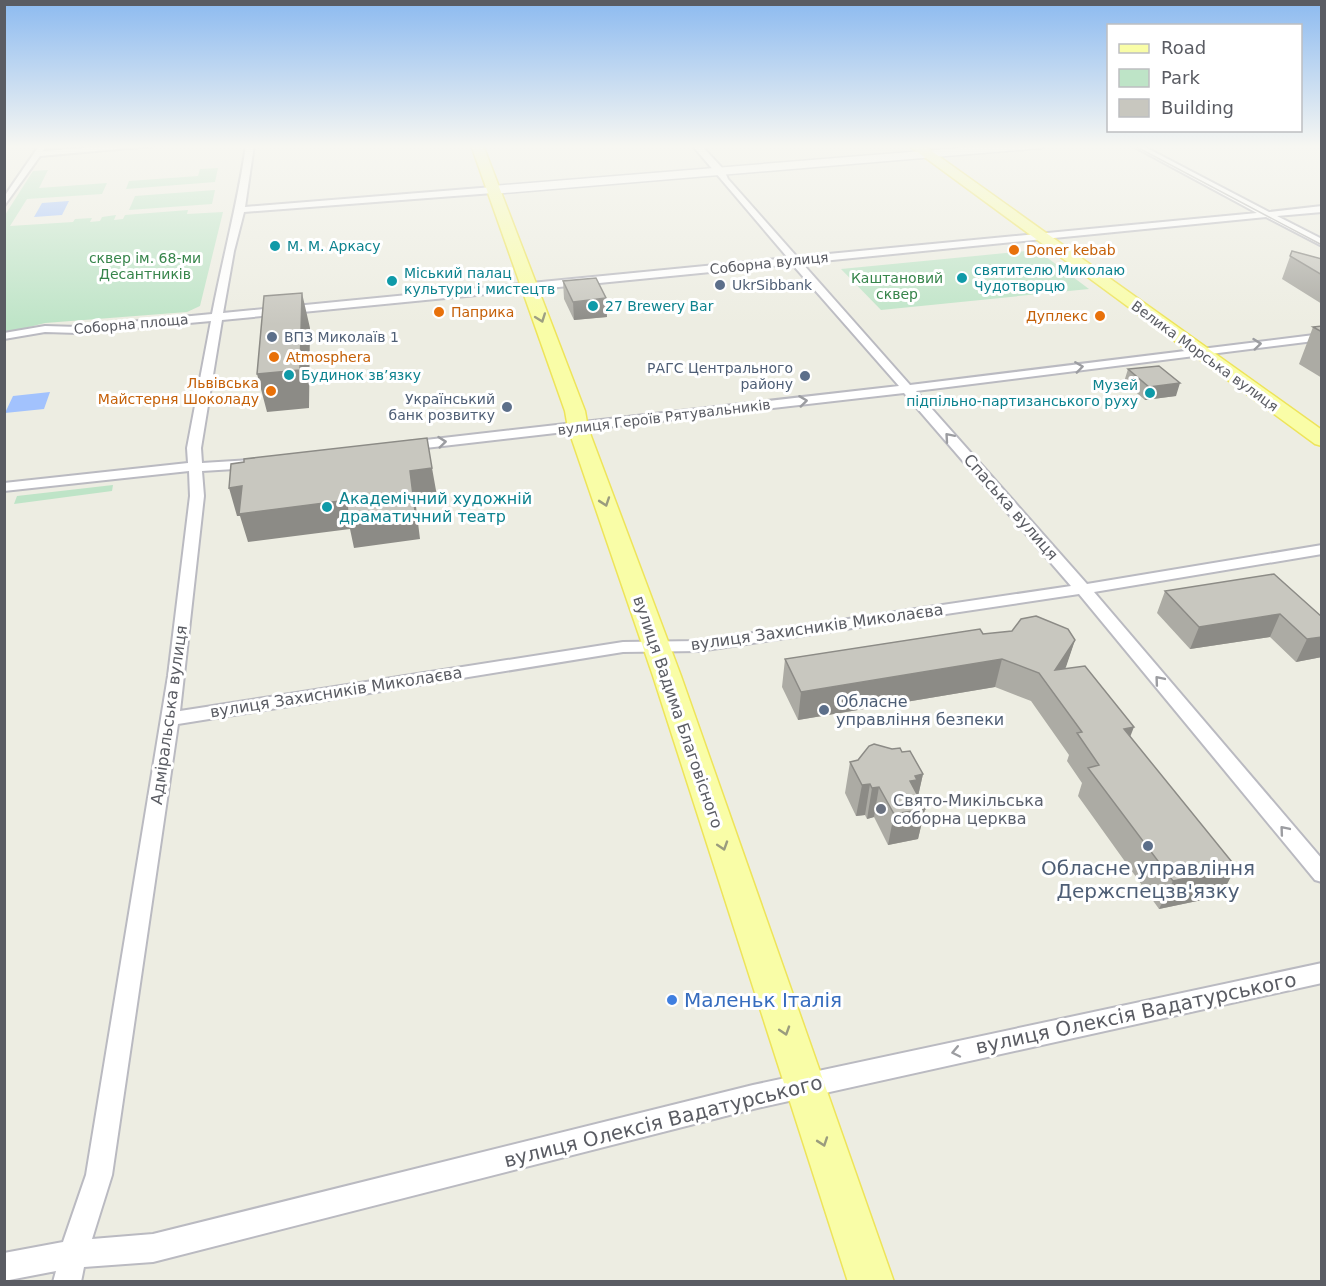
<svg xmlns="http://www.w3.org/2000/svg" width="1326" height="1286" viewBox="0 0 1326 1286" font-family="'DejaVu Sans',sans-serif">
<style>
.green{fill:#bee4c7}
.water{fill:#a2c2fd}
.lines{fill:none;stroke-linecap:round;stroke-linejoin:round}
.street-casing{stroke:#babac1;stroke-width:4}
.secondary-casing{stroke:#bbbcc3;stroke-width:3}
.primary-casing{stroke:#eee45a;stroke-width:3}
.street{fill:#fff;fill-rule:evenodd}
.secondary{fill:#fff;fill-rule:evenodd}
.primary{fill:#f9fda7;fill-rule:evenodd}
.tram{stroke:#b5b5b6;stroke-width:1.5}
.wall{fill:#acaba4}
.shaded-wall{fill:#8c8b86}
.building{fill:#c8c7bf;stroke:#8c8b86;stroke-width:1.5}
.oneway{stroke:#9a9c7e}
.oneway2{stroke:#9c9da1}
.culture-dot{fill:#0f9aa8;stroke:#fff;stroke-width:2}
.food-dot{fill:#e8710a;stroke:#fff;stroke-width:2}
.service-dot{fill:#5c6f8a;stroke:#fff;stroke-width:2}
.worship-dot{fill:#6b7280;stroke:#fff;stroke-width:2}
.shop-dot{fill:#3f7fe0;stroke:#fff;stroke-width:2}
.labels{text-anchor:middle;dominant-baseline:central;stroke-width:6;stroke-linejoin:round;paint-order:stroke}
.far-culture-label{font-size:14px;fill:#0d838f;stroke:#fff;text-anchor:start}
.far-food-label{font-size:14px;fill:#c56008;stroke:#fff;text-anchor:start}
.far-park-label{font-size:14px;fill:#37854b;stroke:#fff}
.far-street-label{font-size:14px;fill:#5a5c63;stroke:#fff}
.far-service-label{font-size:14px;fill:#4e5e75;stroke:#fff;text-anchor:start}
.culture-label{font-size:16px;fill:#0d838f;stroke:#fff;text-anchor:start}
.street-label{font-size:16px;fill:#5a5c63;stroke:#fff}
.service-label{font-size:16px;fill:#4e5e75;stroke:#fff;text-anchor:start}
.worship-label{font-size:16px;fill:#5b616d;stroke:#fff;text-anchor:start}
.near-service-label{font-size:20px;fill:#4e5e75;stroke:#fff}
.near-shop-label{font-size:20px;fill:#366cbe;stroke:#fff;text-anchor:start}
.near-street-label{font-size:20px;fill:#5a5c63;stroke:#fff}
</style>
<rect width="100%" height="100%" fill="#edede2"/>
<path class="green" d="M218 168 215 182 126 189 129 181 198 176 200 169Z
M48 170 39 188 107 183 102 194 27 199 10 226 73 222 75 219 92 218 90 222 100 221 102 217 116 215 114 220 123 219 125 215 188 210 187 214 223 212 200 306 187 312 45 323 5 333V215L33 171Z
M215 190 212 204 129 210 135 196Z
M1037 250 1089 289 881 310 841 269Z
M113 485 112 491 14 504 17 496Z"/>
<path class="water" d="M69 201 62 215 34 217 42 203Z
M50 392 44 409 5 413 13 396Z"/>
<g class="lines">
<g class="street-casing">
<path id="street" d="M46 145 43 151 124 145H163L40 156 4 206V197L39 146Z
M246 145H254L245 207 493 187 497 190 493 193 244 212 234 251 223 313 788 258 692 145H701L724 170 728 179 797 257 1257 213 1131 145H1141L1269 212 1322 206V212L1277 216 1322 239V246L1266 217 802 263 910 385 1322 334V340L916 391 1087 584 1322 545V554L1094 592 1322 859V882L1315 880 1079 594 699 651 623 652 178 724 112 1175 92 1239 153 1234 753 1085 1322 963V983L753 1109 153 1262 84 1267 81 1282H53L56 1271 4 1281V1253L63 1242 86 1175 168 676 190 496 189 471 4 491V483L188 463 187 448 211 321 78 333 45 332 4 339V333L45 326 78 327 212 314C223 257 238 202 246 145ZM792 264 899 386 408 442 402 446 408 450 904 393 1071 586 699 641 623 642 180 711 204 496 202 471 251 468 258 464 251 460 202 463 201 448 222 320Z"/>
</g>
<g class="secondary-casing">
<path id="secondary" d="M997 145H1047L1042 148 493 194 487 190 493 186Z"/>
</g>
<g class="primary-casing">
<path id="primary" d="M471 145H483L585 411 588 428 681 676 894 1282H848L653 676 568 428 565 411Z
M908 145H923L1322 430V446L1315 444Z"/>
</g>
<use href="#street" class="street"/>
<use href="#secondary" class="secondary"/>
<use href="#primary" class="primary"/>
<path class="tram" d="M1133 145 1322 245"/>
</g>
<path class="wall" d="M1292 251 1322 259V304L1282 279Z
M563 281 607 317 574 320 564 299Z
M1322 326V378L1299 364 1313 327Z
M1128 369 1176 396 1145 400 1124 382Z
M1165 591 1322 617V657L1296 662 1270 637 1190 649 1157 613Z
M983 634 1075 640 1065 668 1130 736 1221 896 1159 909 1078 796 1082 783 1067 761 1069 755 1031 701 995 687 798 720 782 687 785 659Z
M850 762 923 774 918 796 925 809 918 839 888 845 874 817 867 819 865 815 856 816 845 793Z"/>
<path class="shaded-wall" d="M302 293 310 328 309 408 267 412 257 374Z
M606 298 607 317 574 320 573 302Z
M1180 383 1176 396 1145 400 1149 387Z
M432 468 437 496 415 498 420 539 354 548 350 529 248 542 240 516H237L229 488 242 486 347 500 410 471Z
M1280 614 1270 637 1190 649 1199 627Z
M1322 637V657L1296 662 1307 639Z
M1075 640 1066 667 1051 690 1055 670Z
M1002 659 995 687 798 720 801 692Z
M1134 727 1123 755 1124 729Z
M923 774 916 805 910 781 915 776Z
M870 784 865 815 856 816 862 785Z
M879 787 874 817 867 819 872 788Z
M925 809 918 839 888 845 894 814Z
M1236 867 1221 896 1159 909 1173 881Z"/>
<path class="building" d="M1292 251 1322 259V275L1290 256Z
M596 278 606 298 573 302 563 281Z
M302 293 300 370 257 374 264 296Z
M1322 326V332L1313 327Z
M1159 366 1180 383 1149 387 1128 369Z
M427 438 432 468 410 471 415 511 348 519 347 500 239 514 242 486 229 488 231 464 244 462V459Z
M1274 574 1322 617V637L1307 639 1280 614 1199 627 1165 591Z
M1036 616 1068 629 1075 640 1055 670 1085 666 1134 727 1124 729 1236 867 1173 881 1088 768 1099 765 1077 733 1082 732 1039 673 1002 659 801 692 785 659 980 629 983 634 1012 631 1021 619Z
M874 744 892 749 900 748 902 752 910 751 923 774 915 776 917 780 910 781 925 809 894 814 879 787 872 788 870 784 862 785 850 762 858 760 869 746Z"/>
<defs><path id="oneway-chevron" d="M-2-3.5L2.5 0L-2 3.5" fill="none" stroke-width="1.6" stroke-linecap="round" stroke-linejoin="round" transform="scale(1.5)"/></defs>
<g class="oneway">
<use href="#oneway-chevron" transform="translate(541 318) rotate(70)"/>
<use href="#oneway-chevron" transform="translate(605 502) rotate(71)"/>
<use href="#oneway-chevron" transform="translate(723 846) rotate(72)"/>
<use href="#oneway-chevron" transform="translate(785 1031) rotate(72)"/>
<use href="#oneway-chevron" transform="translate(823 1142) rotate(71)"/>
</g>
<g class="oneway2">
<use href="#oneway-chevron" transform="translate(1257 344) rotate(-6)"/>
<use href="#oneway-chevron" transform="translate(1079 367) rotate(-8)"/>
<use href="#oneway-chevron" transform="translate(803 401) rotate(-7)"/>
<use href="#oneway-chevron" transform="translate(949 437) rotate(-131)"/>
<use href="#oneway-chevron" transform="translate(442 442) rotate(-6)"/>
<use href="#oneway-chevron" transform="translate(1159 680) rotate(-130)"/>
<use href="#oneway-chevron" transform="translate(1284 830) rotate(-130)"/>
<use href="#oneway-chevron" transform="translate(956 1052) rotate(168)"/>
</g>
<linearGradient id="sky" x2="0" y2="1"><stop stop-color="#8cbaf0"/><stop offset="0.45" stop-color="#f7f7f2"/><stop offset="1" stop-color="#f7f7f2" stop-opacity="0"/></linearGradient>
<rect width="1326" height="325" fill="url(#sky)"/>
<g class="culture-dot">
<circle cx="275" cy="246" r="6"/>
<circle cx="962" cy="278" r="6"/>
<circle cx="392" cy="281" r="6"/>
<circle cx="593" cy="306" r="6"/>
<circle cx="289" cy="375" r="6"/>
<circle cx="1150" cy="393" r="6"/>
<circle cx="327" cy="507" r="6"/>
</g>
<g class="food-dot">
<circle cx="1014" cy="250" r="6"/>
<circle cx="439" cy="312" r="6"/>
<circle cx="1100" cy="316" r="6"/>
<circle cx="274" cy="357" r="6"/>
<circle cx="271" cy="391" r="6"/>
</g>
<g class="service-dot">
<circle cx="720" cy="285" r="6"/>
<circle cx="272" cy="337" r="6"/>
<circle cx="805" cy="376" r="6"/>
<circle cx="507" cy="407" r="6"/>
<circle cx="824" cy="710" r="6"/>
<circle cx="1148" cy="846" r="6"/>
</g>
<circle class="worship-dot" cx="881" cy="809" r="6"/>
<circle class="shop-dot" cx="672" cy="1000" r="6"/>
<g class="labels">
<g class="far-culture-label">
<text x="287" y="246">М. М. Аркасу</text>
<text x="974" y="270">святителю Миколаю<tspan x="974" dy="16">Чудотворцю</tspan></text>
<text x="404" y="273">Міський палац<tspan x="404" dy="16">культури і мистецтв</tspan></text>
<text x="605" y="306">27 Brewery Bar</text>
<text x="301" y="375">Будинок зв’язку</text>
<text x="1138" y="385" text-anchor="end">Музей<tspan x="1138" dy="16">підпільно-партизанського руху</tspan></text>
</g>
<g class="far-food-label">
<text x="1026" y="250">Doner kebab</text>
<text x="451" y="312">Паприка</text>
<text x="1088" y="316" text-anchor="end">Дуплекс</text>
<text x="286" y="357">Atmosphera</text>
<text x="259" y="383" text-anchor="end">Львівська<tspan x="259" dy="16">Майстерня Шоколаду</tspan></text>
</g>
<g class="far-park-label">
<text x="145" y="258">сквер ім. 68-ми<tspan x="145" dy="16">Десантників</tspan></text>
<text x="897" y="278">Каштановий<tspan x="897" dy="16">сквер</tspan></text>
</g>
<g class="far-street-label">
<text transform="translate(769 263) rotate(-6)">Соборна вулиця</text>
<text transform="translate(131 324) rotate(-5)">Соборна площа</text>
<text transform="translate(1205 356) rotate(36)">Велика Морська вулиця</text>
<text transform="translate(664 417) rotate(-7)">вулиця Героїв Рятувальників</text>
</g>
<g class="far-service-label">
<text x="732" y="285">UkrSibbank</text>
<text x="284" y="337">ВПЗ Миколаїв 1</text>
<text x="793" y="368" text-anchor="end">РАГС Центрального<tspan x="793" dy="16">району</tspan></text>
<text x="495" y="399" text-anchor="end">Український<tspan x="495" dy="16">банк розвитку</tspan></text>
</g>
<g class="culture-label">
<text x="339" y="498">Академічний художній<tspan x="339" dy="18">драматичний театр</tspan></text>
</g>
<g class="street-label">
<text transform="translate(1011 507) rotate(49)">Спаська вулиця</text>
<text transform="translate(817 627) rotate(-8)">вулиця Захисників Миколаєва</text>
<text transform="translate(336 692) rotate(-9)">вулиця Захисників Миколаєва</text>
<text transform="translate(678 712) rotate(71)">вулиця Вадима Благовісного</text>
<text transform="translate(169 715) rotate(-82)">Адміральська вулиця</text>
</g>
<g class="service-label">
<text x="836" y="701">Обласне<tspan x="836" dy="18">управління безпеки</tspan></text>
</g>
<g class="worship-label">
<text x="893" y="800">Свято-Микільська<tspan x="893" dy="18">соборна церква</tspan></text>
</g>
<g class="near-service-label">
<text x="1148" y="868">Обласне управління<tspan x="1148" dy="23">Держспецзв'язку</tspan></text>
</g>
<g class="near-shop-label">
<text x="684" y="1000">Маленьк Італія</text>
</g>
<g class="near-street-label">
<text transform="translate(1136 1013) rotate(-12)">вулиця Олексія Вадатурського</text>
<text transform="translate(663 1121) rotate(-14)">вулиця Олексія Вадатурського</text>
</g>
</g>
<rect width="1326" height="1286" fill="none" stroke="#5a5c63" stroke-width="12"/>
<rect x="1107" y="24" width="195" height="108" fill="#ffffff" stroke="#bdbec1" stroke-width="1.5"/>
<rect x="1119" y="44" width="30" height="9" fill="#f9fda7" stroke="#bdbec1" stroke-width="1.5"/>
<text x="1161" y="54" font-size="18" fill="#5a5c63">Road</text>
<rect x="1119" y="69" width="30" height="18" fill="#bee4c7" stroke="#bdbec1" stroke-width="1.5"/>
<text x="1161" y="84" font-size="18" fill="#5a5c63">Park</text>
<rect x="1119" y="99" width="30" height="18" fill="#c8c7bf" stroke="#bdbec1" stroke-width="1.5"/>
<text x="1161" y="114" font-size="18" fill="#5a5c63">Building</text>
</svg>
